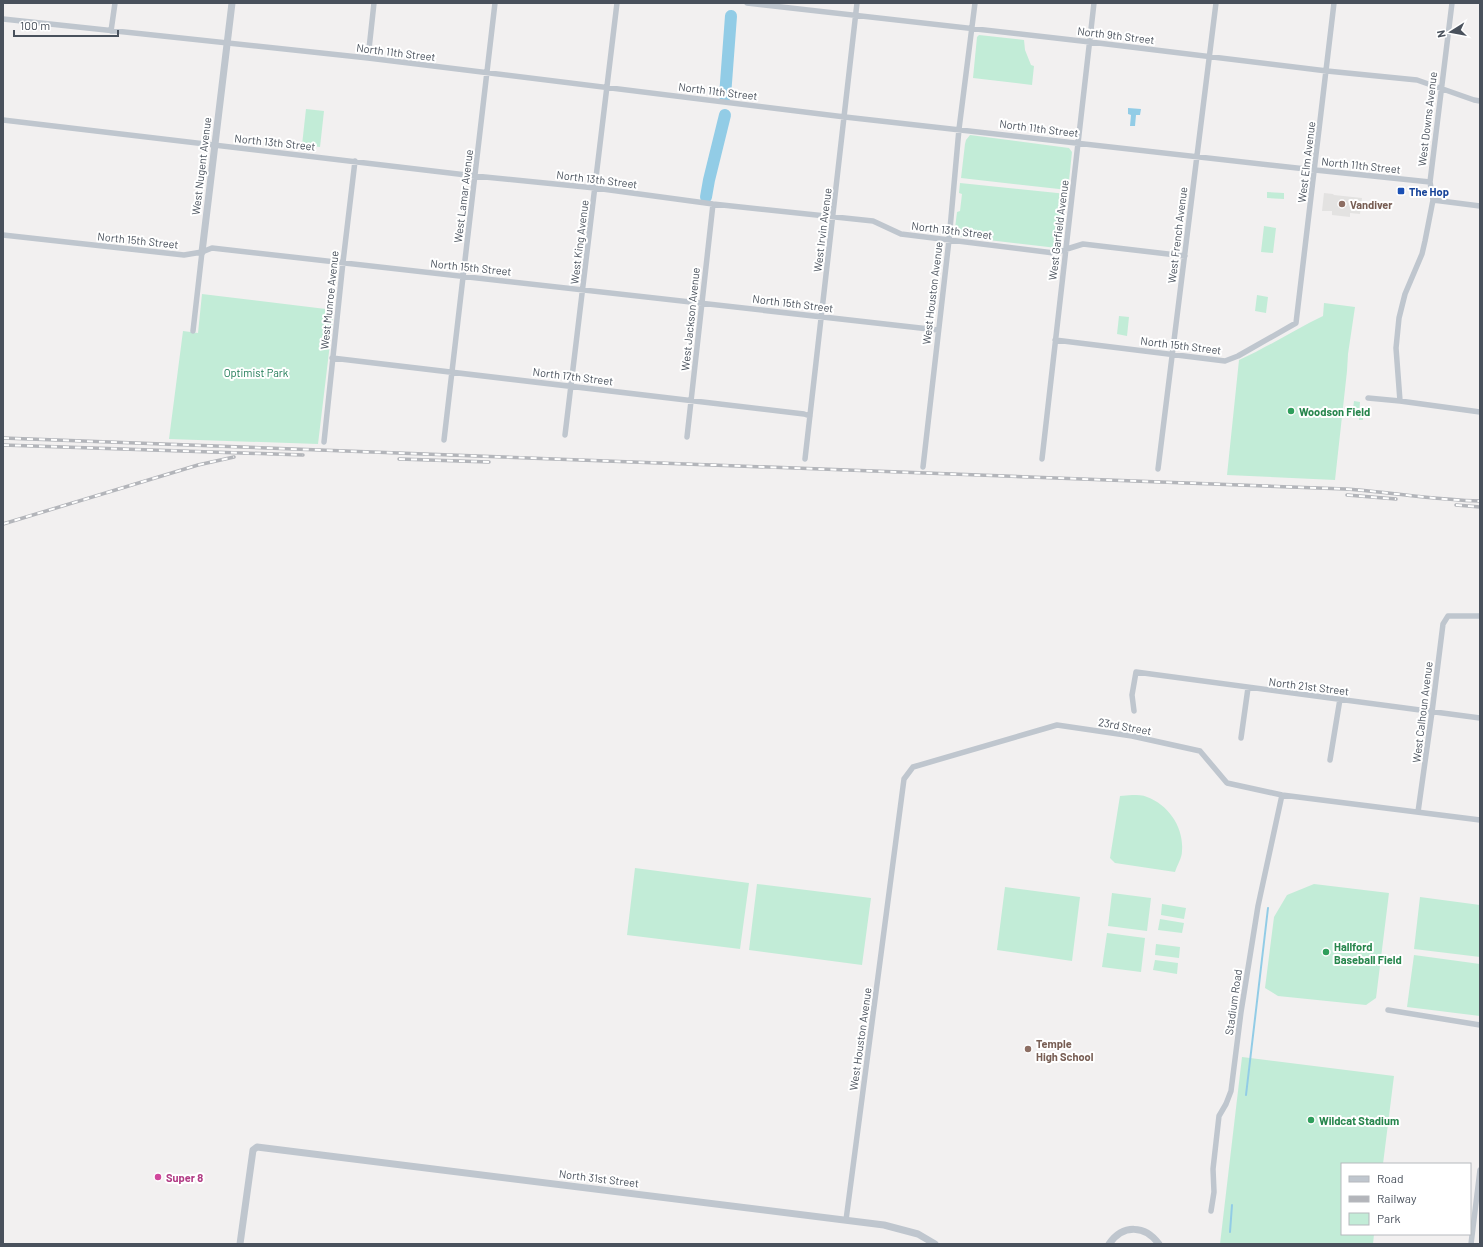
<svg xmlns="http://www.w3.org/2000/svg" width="1483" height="1247" viewBox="0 0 1483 1247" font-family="Barlow,sans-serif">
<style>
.education{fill:#e3e2e1}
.green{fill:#c2ecd7}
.water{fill:#92cce6}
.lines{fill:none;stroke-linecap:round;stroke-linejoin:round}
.stream{stroke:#92cce6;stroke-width:2}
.river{stroke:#92cce6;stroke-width:12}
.minor{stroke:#bfc6ce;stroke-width:5.5}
.tertiary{stroke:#bfc6ce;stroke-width:7}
.rail-casing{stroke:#b3b5ba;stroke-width:3.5}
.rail{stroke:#fff;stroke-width:2;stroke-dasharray:6;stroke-linecap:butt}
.transit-dot{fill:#1a4fb4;stroke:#fff;stroke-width:1.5}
.education-dot{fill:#8d6e63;stroke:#fff;stroke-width:1.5}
.leisure-dot{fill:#2e9e5b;stroke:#fff;stroke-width:1.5}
.hotel-dot{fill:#d1479c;stroke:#fff;stroke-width:1.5}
.labels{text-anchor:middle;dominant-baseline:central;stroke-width:4;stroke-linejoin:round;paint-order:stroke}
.street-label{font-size:11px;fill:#49515c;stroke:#fff}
.transit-label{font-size:11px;font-weight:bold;fill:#164399;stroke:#fff;text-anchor:start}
.education-label{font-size:11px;font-weight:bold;fill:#785e54;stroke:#fff;text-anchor:start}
.park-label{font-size:11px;fill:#1e7a55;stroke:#fff}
.leisure-label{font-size:11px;font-weight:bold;fill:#27864d;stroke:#fff;text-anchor:start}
.hotel-label{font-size:11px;font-weight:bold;fill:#b23c85;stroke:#fff;text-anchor:start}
</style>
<rect width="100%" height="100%" fill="#f2f0f0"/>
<path class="education" d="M1324 193 1333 194 1334 195 1362 198 1360 214 1350 213V217L1332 215V211H1322Z"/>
<path class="green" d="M979 35 1024 40 1025 50 1031 65 1034 66 1032 85 973 78 977 37Z
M306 109 324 111 320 147 302 145Z
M970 135 1069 148 1072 152 1068 190 961 178 965 144 966 140Z
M960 183 1067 194 1061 244 1057 248 954 236 957 212 960 211 962 194 959 193Z
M1267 192 1284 193V199L1267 198Z
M1264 226 1276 228 1273 253 1261 252Z
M202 294 334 310 318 444 169 439 183 331 198 333Z
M1257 295 1268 297 1266 313 1255 311Z
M1324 303 1355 307 1348 354 1347 371 1335 480 1227 475 1239 360C1268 347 1294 330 1323 316Z
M1119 316 1129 317 1127 336 1117 334Z
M1354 401 1360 402 1359 413 1363 414V420H1359V417L1352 416Z
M1132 795C1137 795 1143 795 1147 797 1169 805 1184 828 1182 851 1182 858 1177 865 1175 872L1115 863 1110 858 1120 796Z
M635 868 749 883 740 949 627 935Z
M757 884 871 898 862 965 749 950Z
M1314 884 1389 893 1376 998 1366 1005 1278 996 1265 988 1274 917 1287 895Z
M1005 887 1080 897 1072 961 997 950Z
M1112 893 1151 898 1147 931 1108 926Z
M1420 897 1480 905V957L1414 949Z
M1162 904 1186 908 1184 919 1161 915Z
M1160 919 1184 923 1182 933 1158 930Z
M1107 933 1145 938 1141 972 1102 967Z
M1156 944 1180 947 1179 958 1155 955Z
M1414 955 1480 964V1016L1407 1007Z
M1155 960 1178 963 1177 974 1153 970Z
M1242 1057 1394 1076 1383 1164H1342V1234H1374L1373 1244H1220Z"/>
<path class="water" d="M1128 108 1141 109 1140 115H1136L1135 126H1130L1131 115 1128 114Z"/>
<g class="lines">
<path class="stream" d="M1246 1095 1268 908
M1230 1232 1232 1205"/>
<path class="river" d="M725 96 731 16
M706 197 709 180 725 115"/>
<path class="minor" d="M747 3 1090 42 1327 71 1417 80 1474 100 1480 101
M3 19 368 58 845 117 1315 170 1430 182
M111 31 115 3
M368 58 374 3
M3 120 475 176 595 188 713 204 873 221 901 234 1054 253 1083 244 1185 256
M1433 200 1480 206
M3 235 184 255 202 252 212 248 938 330
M193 331 202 252
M1055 340 1225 361 1238 356 1296 323 1334 3
M332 358 804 414 810 416
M1368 398 1400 401 1480 412
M1400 401 1396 348 1399 318 1405 294 1422 254 1425 241 1433 200 1430 182 1452 3
M565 435 617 3
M687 437 713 204
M444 440 495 3
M324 442 343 262 355 161
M805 459 857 3
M1042 459 1094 3
M923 467 949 240 959 129 975 3
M1158 469 1216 3
M1134 711 1132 695 1136 672 1480 718
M1241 738 1248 688
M1330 760 1340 699
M1418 812 1432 712 1443 624 1448 616H1480
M1388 1010 1480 1025
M1211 1211 1214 1192 1213 1169 1219 1116 1226 1104 1231 1091 1241 1012 1258 906 1282 795
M846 1220 904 779 913 767 1057 725 1132 736 1200 751 1227 783 1282 795 1480 820
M1471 1244 1480 1170"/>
<path class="tertiary" d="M202 252 232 3
M240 1244 253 1150 257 1147 884 1225 918 1234 935 1244
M1109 1244C1123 1224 1145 1225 1159 1244"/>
<g class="rail-casing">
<path id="rail" d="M3 438 1345 489C1390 492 1435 500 1480 501
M3 445 303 455
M399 459 489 462
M1347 495 1396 499
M1456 505 1480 507
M3 524 198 465 234 457"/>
</g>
<use href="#rail" class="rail"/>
</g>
<rect class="transit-dot" x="1397" y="187" width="8" height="8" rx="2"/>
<g class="education-dot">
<circle cx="1342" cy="204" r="4"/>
<circle cx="1028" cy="1049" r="4"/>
</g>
<g class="leisure-dot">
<circle cx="1291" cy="411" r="4"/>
<circle cx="1326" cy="952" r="4"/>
<circle cx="1311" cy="1120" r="4"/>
</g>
<circle class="hotel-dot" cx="158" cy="1177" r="4"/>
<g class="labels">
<g class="street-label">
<text transform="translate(1116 35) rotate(7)">North 9th Street</text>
<text transform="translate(396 52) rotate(7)">North 11th Street</text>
<text transform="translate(718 91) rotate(7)">North 11th Street</text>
<text transform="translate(1427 119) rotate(-83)">West Downs Avenue</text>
<text transform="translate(1039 128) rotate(7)">North 11th Street</text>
<text transform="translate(275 142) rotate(6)">North 13th Street</text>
<text transform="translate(1306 162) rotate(-83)">West Elm Avenue</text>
<text transform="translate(1361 165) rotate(6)">North 11th Street</text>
<text transform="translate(201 166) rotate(-83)">West Nugent Avenue</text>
<text transform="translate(597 179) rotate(7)">North 13th Street</text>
<text transform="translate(463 196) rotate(-83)">West Lamar Avenue</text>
<text transform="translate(822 230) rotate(-83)">West Irvin Avenue</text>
<text transform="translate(952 230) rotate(7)">North 13th Street</text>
<text transform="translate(1058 230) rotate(-83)">West Garfield Avenue</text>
<text transform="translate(1177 235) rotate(-83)">West French Avenue</text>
<text transform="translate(138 240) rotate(6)">North 15th Street</text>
<text transform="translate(579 242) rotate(-83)">West King Avenue</text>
<text transform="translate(471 267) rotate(6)">North 15th Street</text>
<text transform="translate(932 293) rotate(-83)">West Houston Avenue</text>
<text transform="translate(329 300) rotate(-84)">West Munroe Avenue</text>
<text transform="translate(793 303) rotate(7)">North 15th Street</text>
<text transform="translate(690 319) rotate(-84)">West Jackson Avenue</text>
<text transform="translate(1181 345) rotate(7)">North 15th Street</text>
<text transform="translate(573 376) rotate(7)">North 17th Street</text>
<text transform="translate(1309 686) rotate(7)">North 21st Street</text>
<text transform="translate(1422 712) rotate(-83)">West Calhoun Avenue</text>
<text transform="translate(1125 726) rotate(10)">23rd Street</text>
<text transform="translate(1233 1002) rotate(-82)">Stadium Road</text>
<text transform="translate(860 1039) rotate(-82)">West Houston Avenue</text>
<text transform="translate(599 1178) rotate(7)">North 31st Street</text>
</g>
<g class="transit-label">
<text x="1409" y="191">The Hop</text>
</g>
<g class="education-label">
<text x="1350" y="204">Vandiver</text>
<text x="1036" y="1043">Temple<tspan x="1036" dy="13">High School</tspan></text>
</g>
<g class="park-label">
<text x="256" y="372">Optimist Park</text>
</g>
<g class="leisure-label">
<text x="1299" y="411">Woodson Field</text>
<text x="1334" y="946">Hallford<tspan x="1334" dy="13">Baseball Field</tspan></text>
<text x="1319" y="1120">Wildcat Stadium</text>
</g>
<g class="hotel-label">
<text x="166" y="1177">Super 8</text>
</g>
</g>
<rect width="1483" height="1247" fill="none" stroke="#49515c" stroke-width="8"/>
<rect x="1341" y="1163" width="130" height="72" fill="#ffffff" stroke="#b6b9be"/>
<rect x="1349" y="1176" width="20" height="6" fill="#bfc6ce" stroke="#b6b9be"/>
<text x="1377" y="1183" font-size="12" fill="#49515c">Road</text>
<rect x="1349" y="1196" width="20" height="6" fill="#b3b5ba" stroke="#b6b9be"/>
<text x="1377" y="1203" font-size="12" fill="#49515c">Railway</text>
<rect x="1349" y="1213" width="20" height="12" fill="#c2ecd7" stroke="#b6b9be"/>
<text x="1377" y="1223" font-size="12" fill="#49515c">Park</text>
<g transform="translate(1451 32) rotate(259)" stroke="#ffffff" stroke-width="3" paint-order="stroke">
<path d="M0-3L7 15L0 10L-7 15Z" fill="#49515c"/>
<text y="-6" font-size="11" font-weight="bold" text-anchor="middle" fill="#49515c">N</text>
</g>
<path d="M14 30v6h104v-6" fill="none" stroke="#49515c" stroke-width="2"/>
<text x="20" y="30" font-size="12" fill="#49515c" stroke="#ffffff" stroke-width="3" paint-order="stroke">100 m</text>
</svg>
